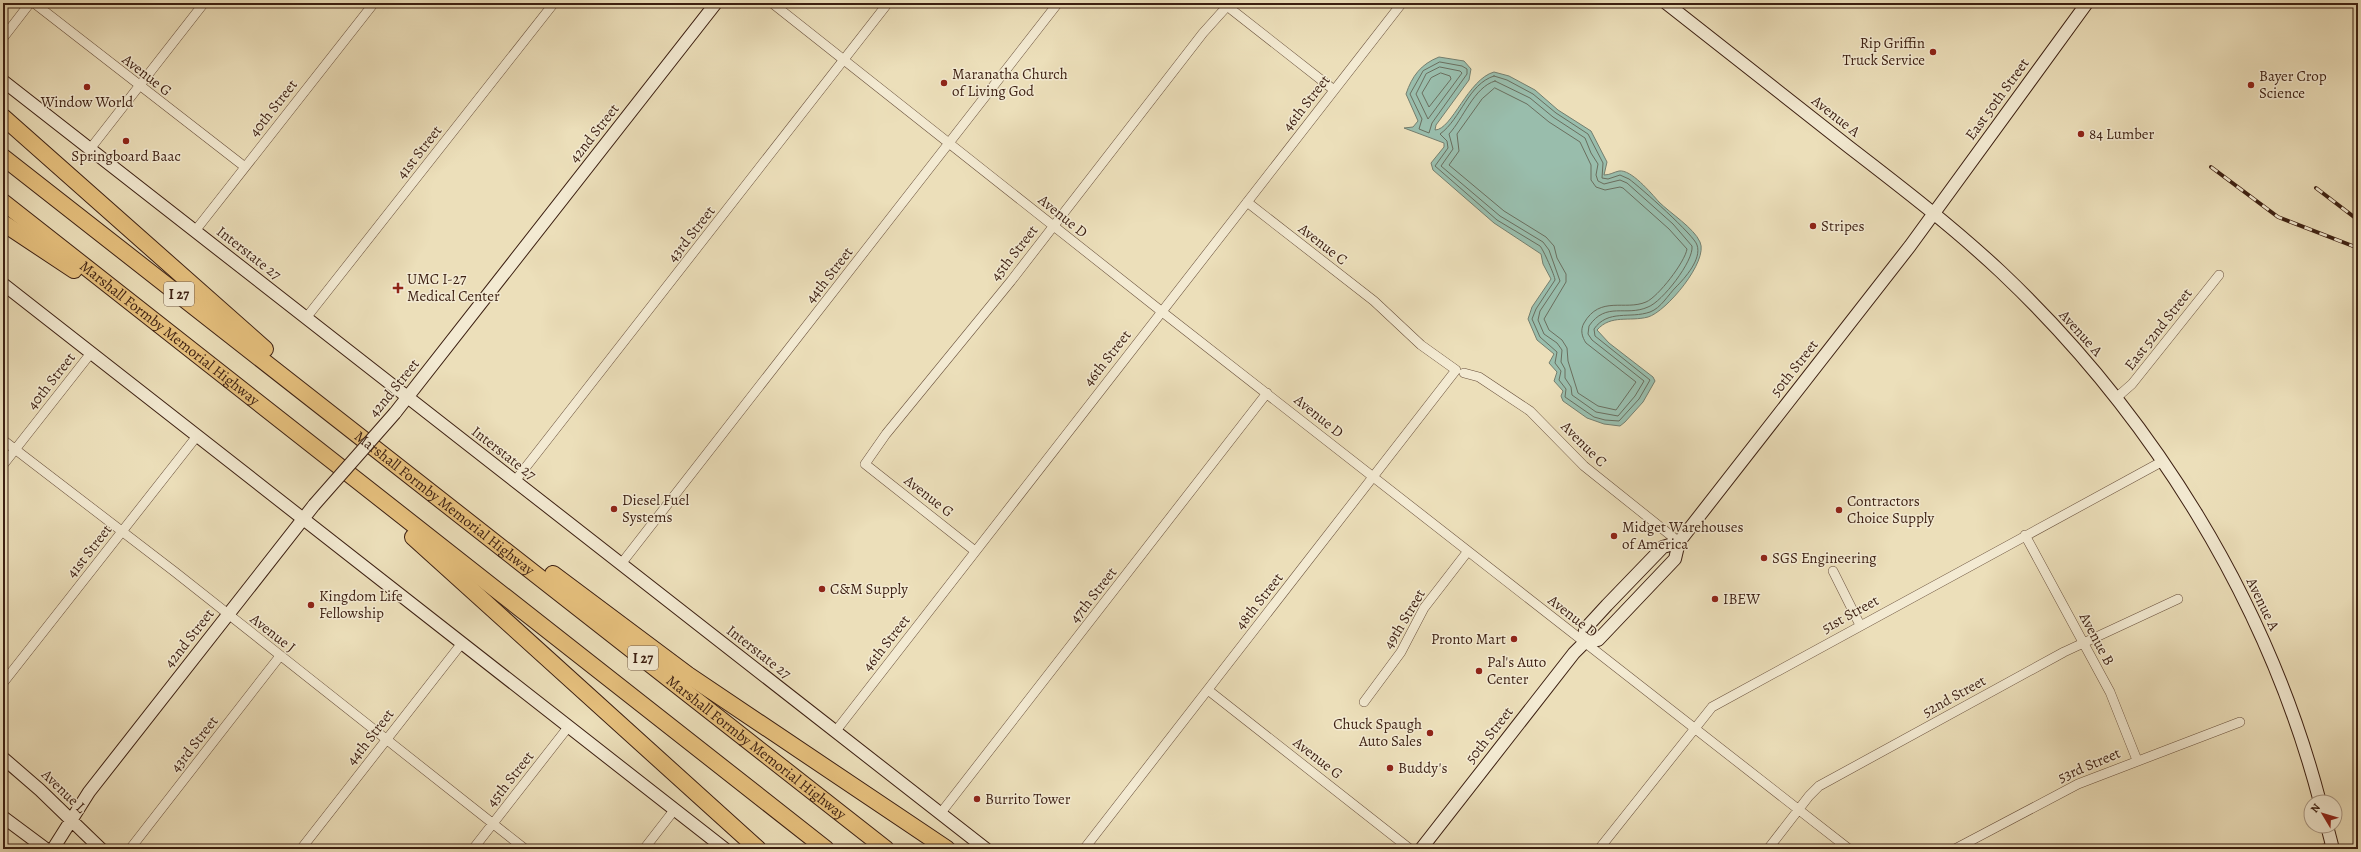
<svg xmlns="http://www.w3.org/2000/svg" width="2361" height="852" viewBox="0 0 2361 852" font-family="Alegreya,serif">
<style>
.water{fill:#99bdac;stroke:#747e6e}
.lines{fill:none;stroke-linecap:round;stroke-linejoin:round}
.shore{stroke:#6a6e5e;stroke-width:1}
.street-casing{stroke:#684f3b;stroke-width:10}
.secondary-casing{stroke:#3c1f11;stroke-width:14}
.highway-casing{stroke:#3c1f11;stroke-width:18}
.street{stroke:#f3ead2;stroke-width:9}
.secondary{stroke:#f3ead2;stroke-width:12}
.highway{stroke:#e6c07d;stroke-width:16}
.rail-casing{stroke:#3c1f11;stroke-width:4}
.rail{stroke:#f3ead2;stroke-width:2.5;stroke-dasharray:8;stroke-linecap:butt}
.secondary-bridge-casing{stroke:#3c1f11;stroke-width:14;stroke-linecap:butt}
.secondary-bridge{stroke:#f3ead2;stroke-width:12}
.poi-dot{fill:#8f2418;stroke:#f3ead2;stroke-width:1.5}
.labels{text-anchor:middle;dominant-baseline:central;stroke-width:3;stroke-linejoin:round;paint-order:stroke}
.shield{fill:#f3ead2;stroke:#735c4b;stroke-width:1}
.shield-label{font-size:14px;font-weight:bold;fill:#3c1f11}
.poi-label{font-size:15px;fill:#3c1f11;stroke:#f3ead2;text-anchor:start}
.street-label{font-size:15px;fill:#3c1f11;stroke:#f3ead2}
</style>
<rect width="100%" height="100%" fill="#ecdfba"/>
<filter id="stains"><feTurbulence type="fractalNoise" baseFrequency=".005" numOctaves="4"/><feColorMatrix values="0 0 0 0 .2 0 0 0 0 .09 0 0 0 0 .02 0 0 0 .5 -.17"/></filter>
<radialGradient id="worn" r=".72"><stop offset=".6" stop-color="#630" stop-opacity="0"/><stop offset="1" stop-color="#630" stop-opacity=".3"/></radialGradient>
<path class="water" d="M1439 57 1464 61 1471 69 1469 80 1436 125 1435 130C1452 130 1468 79 1494 72L1509 76 1535 90 1558 110 1591 131 1607 162 1604 175C1610 175 1614 172 1619 171 1631 169 1651 193 1659 202 1670 213 1694 228 1700 242 1709 261 1666 312 1648 317 1629 322 1611 314 1597 330L1609 343 1653 377 1655 381 1643 402 1625 422 1620 426 1604 424 1587 418 1563 401 1561 396 1563 391 1554 381 1557 372 1549 363 1554 354 1537 340 1528 319 1532 307 1551 279 1543 264 1541 254 1494 223 1433 170 1431 163 1444 147V143L1404 128 1413 127 1418 121 1406 94C1412 76 1421 64 1439 57Z"/>
<g class="lines">
<path class="shore" d="M1440 62 1462 66 1467 69V74L1432 123 1429 133 1419 129 1422 119 1410 94 1423 71Z
M1440 67 1460 71 1462 73 1428 119 1416 94 1426 74Z
M1441 73 1450 76 1451 79 1429 107 1422 93 1431 78Z
M1494 76 1507 80 1533 94 1556 113 1588 134 1603 163 1602 178 1608 179 1620 175 1629 179C1640 187 1695 236 1697 245 1702 259 1685 278 1676 287 1668 295 1661 308 1650 312 1630 319 1608 309 1594 329L1595 336 1650 380 1639 399 1619 421 1605 420 1594 417 1565 397 1566 389 1559 380 1561 371 1555 363 1557 352 1540 337 1532 319 1536 309 1555 280C1555 276 1543 249 1540 246L1497 220 1435 166 1448 148 1447 141 1440 134C1461 119 1468 84 1494 76Z
M1495 81 1530 98 1553 117 1585 138 1591 153 1598 164 1596 175 1598 181 1604 184 1620 180 1627 183 1673 224 1692 246C1694 261 1662 302 1648 307 1626 317 1606 301 1589 326L1588 334 1592 340 1644 381 1635 396 1618 416 1596 412 1572 395 1571 387 1565 378V369L1561 362 1562 350 1557 343 1544 334 1538 320 1540 311 1560 281 1549 250 1543 242 1500 216 1441 166 1453 149 1449 134C1463 119 1474 87 1495 81Z
M1495 88 1527 104 1549 122 1580 142 1591 165V180L1596 187 1605 190 1620 187 1623 188 1669 229 1687 249C1685 262 1658 297 1646 302 1625 311 1600 295 1584 323 1580 330 1582 337 1586 343L1636 382 1616 410 1598 406 1578 393 1568 361 1567 348 1562 340 1549 330 1544 319 1566 282V274L1557 258 1554 246 1546 237 1504 211 1449 165 1459 151 1457 134 1482 99Z"/>
<g class="street-casing">
<path id="street" d="M34 3 245 167
M772 3 1161 311 1849 849
M1227 6 1334 90
M3 38 30 3
M90 149 204 3
M195 231 374 3
M306 318 554 3
M1464 373 1479 377 1530 411 1584 466 1679 542
M2116 398 2132 384 2219 275
M3 440 175 572 525 849
M3 465 91 353
M515 481 888 3
M2025 535 2110 692 2137 760
M975 551 865 464 886 434 1011 281 1203 33 1230 3
M621 564 1058 3
M1833 571 1860 625
M3 683 197 436
M1208 690 1410 849
M1364 702 1401 652 1424 608 1468 551
M835 732 1402 3
M940 814 1267 393
M130 849 280 656
M301 849 462 643
M473 849 569 726
M644 849 675 809
M1084 849 1456 370 1421 345 1374 301 1247 202
M1599 849 1712 707 2163 461
M1768 849 1809 796 1819 786 2064 652 2178 599
M1955 849 2078 784 2240 722
M2323 849 2332 847"/>
</g>
<g class="secondary-casing">
<path id="secondary" d="M1666 3C1727 51 1788 99 1849 147 1901 187 1953 227 2001 272 2152 415 2267 600 2320 802
M3 81 986 849
M3 284 725 849
M395 413 716 3
M1584 643 1585 629 1607 605 1663 547 1679 542
M3 758 40 790 101 849
M3 817 46 849
M2327 826 2333 849
M53 849 89 792 314 505
M1421 849 1574 653 1584 643 1598 640 1675 559 1679 542 1910 246 2087 3"/>
</g>
<g class="highway-casing">
<g id="highway">
<path d="M3 117 265 349"/>
<path id="s1" d="M3 157 886 849"/>
<path id="s2" d="M3 202 826 849"/>
<path d="M3 223 74 270"/>
<path d="M413 537 758 849"/>
<path d="M553 574 688 675 947 849"/>
</g>
</g>
<use href="#street" class="street"/>
<use href="#secondary" class="secondary"/>
<use href="#highway" class="highway"/>
<g class="rail-casing">
<path id="rail" d="M2211 167 2278 217 2358 248
M2316 188 2358 220"/>
</g>
<use href="#rail" class="rail"/>
<g class="secondary-bridge-casing">
<path id="secondary-bridge" d="M314 505 395 413"/>
</g>
<use href="#secondary-bridge" class="secondary-bridge"/>
</g>
<g class="poi-dot">
<circle cx="1933" cy="52" r="4"/>
<circle cx="944" cy="83" r="4"/>
<circle cx="2251" cy="85" r="4"/>
<circle cx="87" cy="87" r="4"/>
<circle cx="2081" cy="134" r="4"/>
<circle cx="126" cy="141" r="4"/>
<circle cx="1813" cy="226" r="4"/>
<path d="M396 282h4v4h4v4h-4v4h-4v-4h-4v-4h4z"/>
<circle cx="614" cy="509" r="4"/>
<circle cx="1839" cy="510" r="4"/>
<circle cx="1614" cy="536" r="4"/>
<circle cx="1764" cy="558" r="4"/>
<circle cx="822" cy="589" r="4"/>
<circle cx="1715" cy="599" r="4"/>
<circle cx="311" cy="605" r="4"/>
<circle cx="1514" cy="639" r="4"/>
<circle cx="1479" cy="671" r="4"/>
<circle cx="1430" cy="733" r="4"/>
<circle cx="1390" cy="768" r="4"/>
<circle cx="977" cy="799" r="4"/>
</g>
<g class="labels">
<g class="shield">
<rect x="164" y="282" width="30" height="24" rx="3"/>
<rect x="628" y="646" width="30" height="24" rx="3"/>
</g>
<g class="shield-label">
<text x="179" y="294">I 27</text>
<text x="643" y="658">I 27</text>
</g>
<g class="poi-label">
<text x="1925" y="43" text-anchor="end">Rip Griffin<tspan x="1925" dy="17">Truck Service</tspan></text>
<text x="952" y="74">Maranatha Church<tspan x="952" dy="17">of Living God</tspan></text>
<text x="2259" y="76">Bayer Crop<tspan x="2259" dy="17">Science</tspan></text>
<text x="87" y="102" text-anchor="middle">Window World</text>
<text x="2089" y="134">84 Lumber</text>
<text x="126" y="156" text-anchor="middle">Springboard Baac</text>
<text x="1821" y="226">Stripes</text>
<text x="407" y="279">UMC I-27<tspan x="407" dy="17">Medical Center</tspan></text>
<text x="622" y="500">Diesel Fuel<tspan x="622" dy="17">Systems</tspan></text>
<text x="1847" y="501">Contractors<tspan x="1847" dy="17">Choice Supply</tspan></text>
<text x="1622" y="527">Midget Warehouses<tspan x="1622" dy="17">of America</tspan></text>
<text x="1772" y="558">SGS Engineering</text>
<text x="830" y="589">C&amp;M Supply</text>
<text x="319" y="596">Kingdom Life<tspan x="319" dy="17">Fellowship</tspan></text>
<text x="1723" y="599">IBEW</text>
<text x="1506" y="639" text-anchor="end">Pronto Mart</text>
<text x="1487" y="662">Pal's Auto<tspan x="1487" dy="17">Center</tspan></text>
<text x="1422" y="724" text-anchor="end">Chuck Spaugh<tspan x="1422" dy="17">Auto Sales</tspan></text>
<text x="1398" y="768">Buddy's</text>
<text x="985" y="799">Burrito Tower</text>
</g>
<g class="street-label">
<text transform="translate(147 75) rotate(38)">Avenue G</text>
<text transform="translate(1997 99) rotate(-54)">East 50th Street</text>
<text transform="translate(1306 103) rotate(-52)">46th Street</text>
<text transform="translate(273 108) rotate(-52)">40th Street</text>
<text transform="translate(1836 116) rotate(38)">Avenue A</text>
<text transform="translate(594 133) rotate(-52)">42nd Street</text>
<text transform="translate(419 152) rotate(-52)">41st Street</text>
<text transform="translate(1063 216) rotate(39)">Avenue D</text>
<text transform="translate(691 234) rotate(-52)">43rd Street</text>
<text transform="translate(1323 244) rotate(38)">Avenue C</text>
<text transform="translate(249 253) rotate(38)">Interstate 27</text>
<text transform="translate(1014 253) rotate(-52)">45th Street</text>
<text transform="translate(829 275) rotate(-52)">44th Street</text>
<text transform="translate(2158 329) rotate(-52)">East 52nd Street</text>
<text stroke="none"><textPath href="#s2" startOffset="212">Marshall Formby Memorial Highway</textPath></text>
<text transform="translate(2081 333) rotate(48)">Avenue A</text>
<text transform="translate(1107 358) rotate(-52)">46th Street</text>
<text transform="translate(1794 368) rotate(-52)">50th Street</text>
<text transform="translate(51 381) rotate(-52)">40th Street</text>
<text transform="translate(394 388) rotate(-51)">42nd Street</text>
<text transform="translate(1319 416) rotate(39)">Avenue D</text>
<text transform="translate(1584 444) rotate(45)">Avenue C</text>
<text transform="translate(504 453) rotate(38)">Interstate 27</text>
<text transform="translate(929 496) rotate(38)">Avenue G</text>
<text stroke="none"><textPath href="#s1" startOffset="561">Marshall Formby Memorial Highway</textPath></text>
<text transform="translate(89 551) rotate(-52)">41st Street</text>
<text transform="translate(1093 595) rotate(-52)">47th Street</text>
<text transform="translate(1259 601) rotate(-52)">48th Street</text>
<text transform="translate(2263 604) rotate(64)">Avenue A</text>
<text transform="translate(1850 614) rotate(-29)">51st Street</text>
<text transform="translate(1573 616) rotate(38)">Avenue D</text>
<text transform="translate(1404 619) rotate(-59)">49th Street</text>
<text transform="translate(273 633) rotate(38)">Avenue J</text>
<text transform="translate(189 638) rotate(-52)">42nd Street</text>
<text transform="translate(2097 639) rotate(62)">Avenue B</text>
<text transform="translate(886 643) rotate(-52)">46th Street</text>
<text transform="translate(759 652) rotate(38)">Interstate 27</text>
<text transform="translate(1954 696) rotate(-29)">52nd Street</text>
<text transform="translate(1489 735) rotate(-52)">50th Street</text>
<text transform="translate(370 737) rotate(-52)">44th Street</text>
<text transform="translate(194 744) rotate(-52)">43rd Street</text>
<text stroke="none"><textPath href="#s1" startOffset="957">Marshall Formby Memorial Highway</textPath></text>
<text transform="translate(1318 758) rotate(38)">Avenue G</text>
<text transform="translate(2089 765) rotate(-23)">53rd Street</text>
<text transform="translate(510 779) rotate(-52)">45th Street</text>
<text transform="translate(64 791) rotate(44)">Avenue L</text>
</g>
</g>
<rect width="2361" height="852" fill="none" stroke="#ecdfba" stroke-width="16"/>
<rect x="4" y="4" width="2353" height="844" fill="none" stroke="#3c1f11" stroke-width="2"/>
<rect x="8" y="8" width="2345" height="836" fill="none" stroke="#3c1f11"/>
<g transform="translate(2323 814) rotate(308)"><circle r="19" fill="#f3ead2" stroke="#aa9985"/>
<path d="M0-3L7 15L0 10L-7 15Z" fill="#8f2418"/>
<text y="-6" font-size="11" font-weight="bold" text-anchor="middle" fill="#3c1f11">N</text>
</g>
<rect width="100%" height="100%" filter="url(#stains)"/>
<rect width="100%" height="100%" fill="url(#worn)"/>
</svg>
